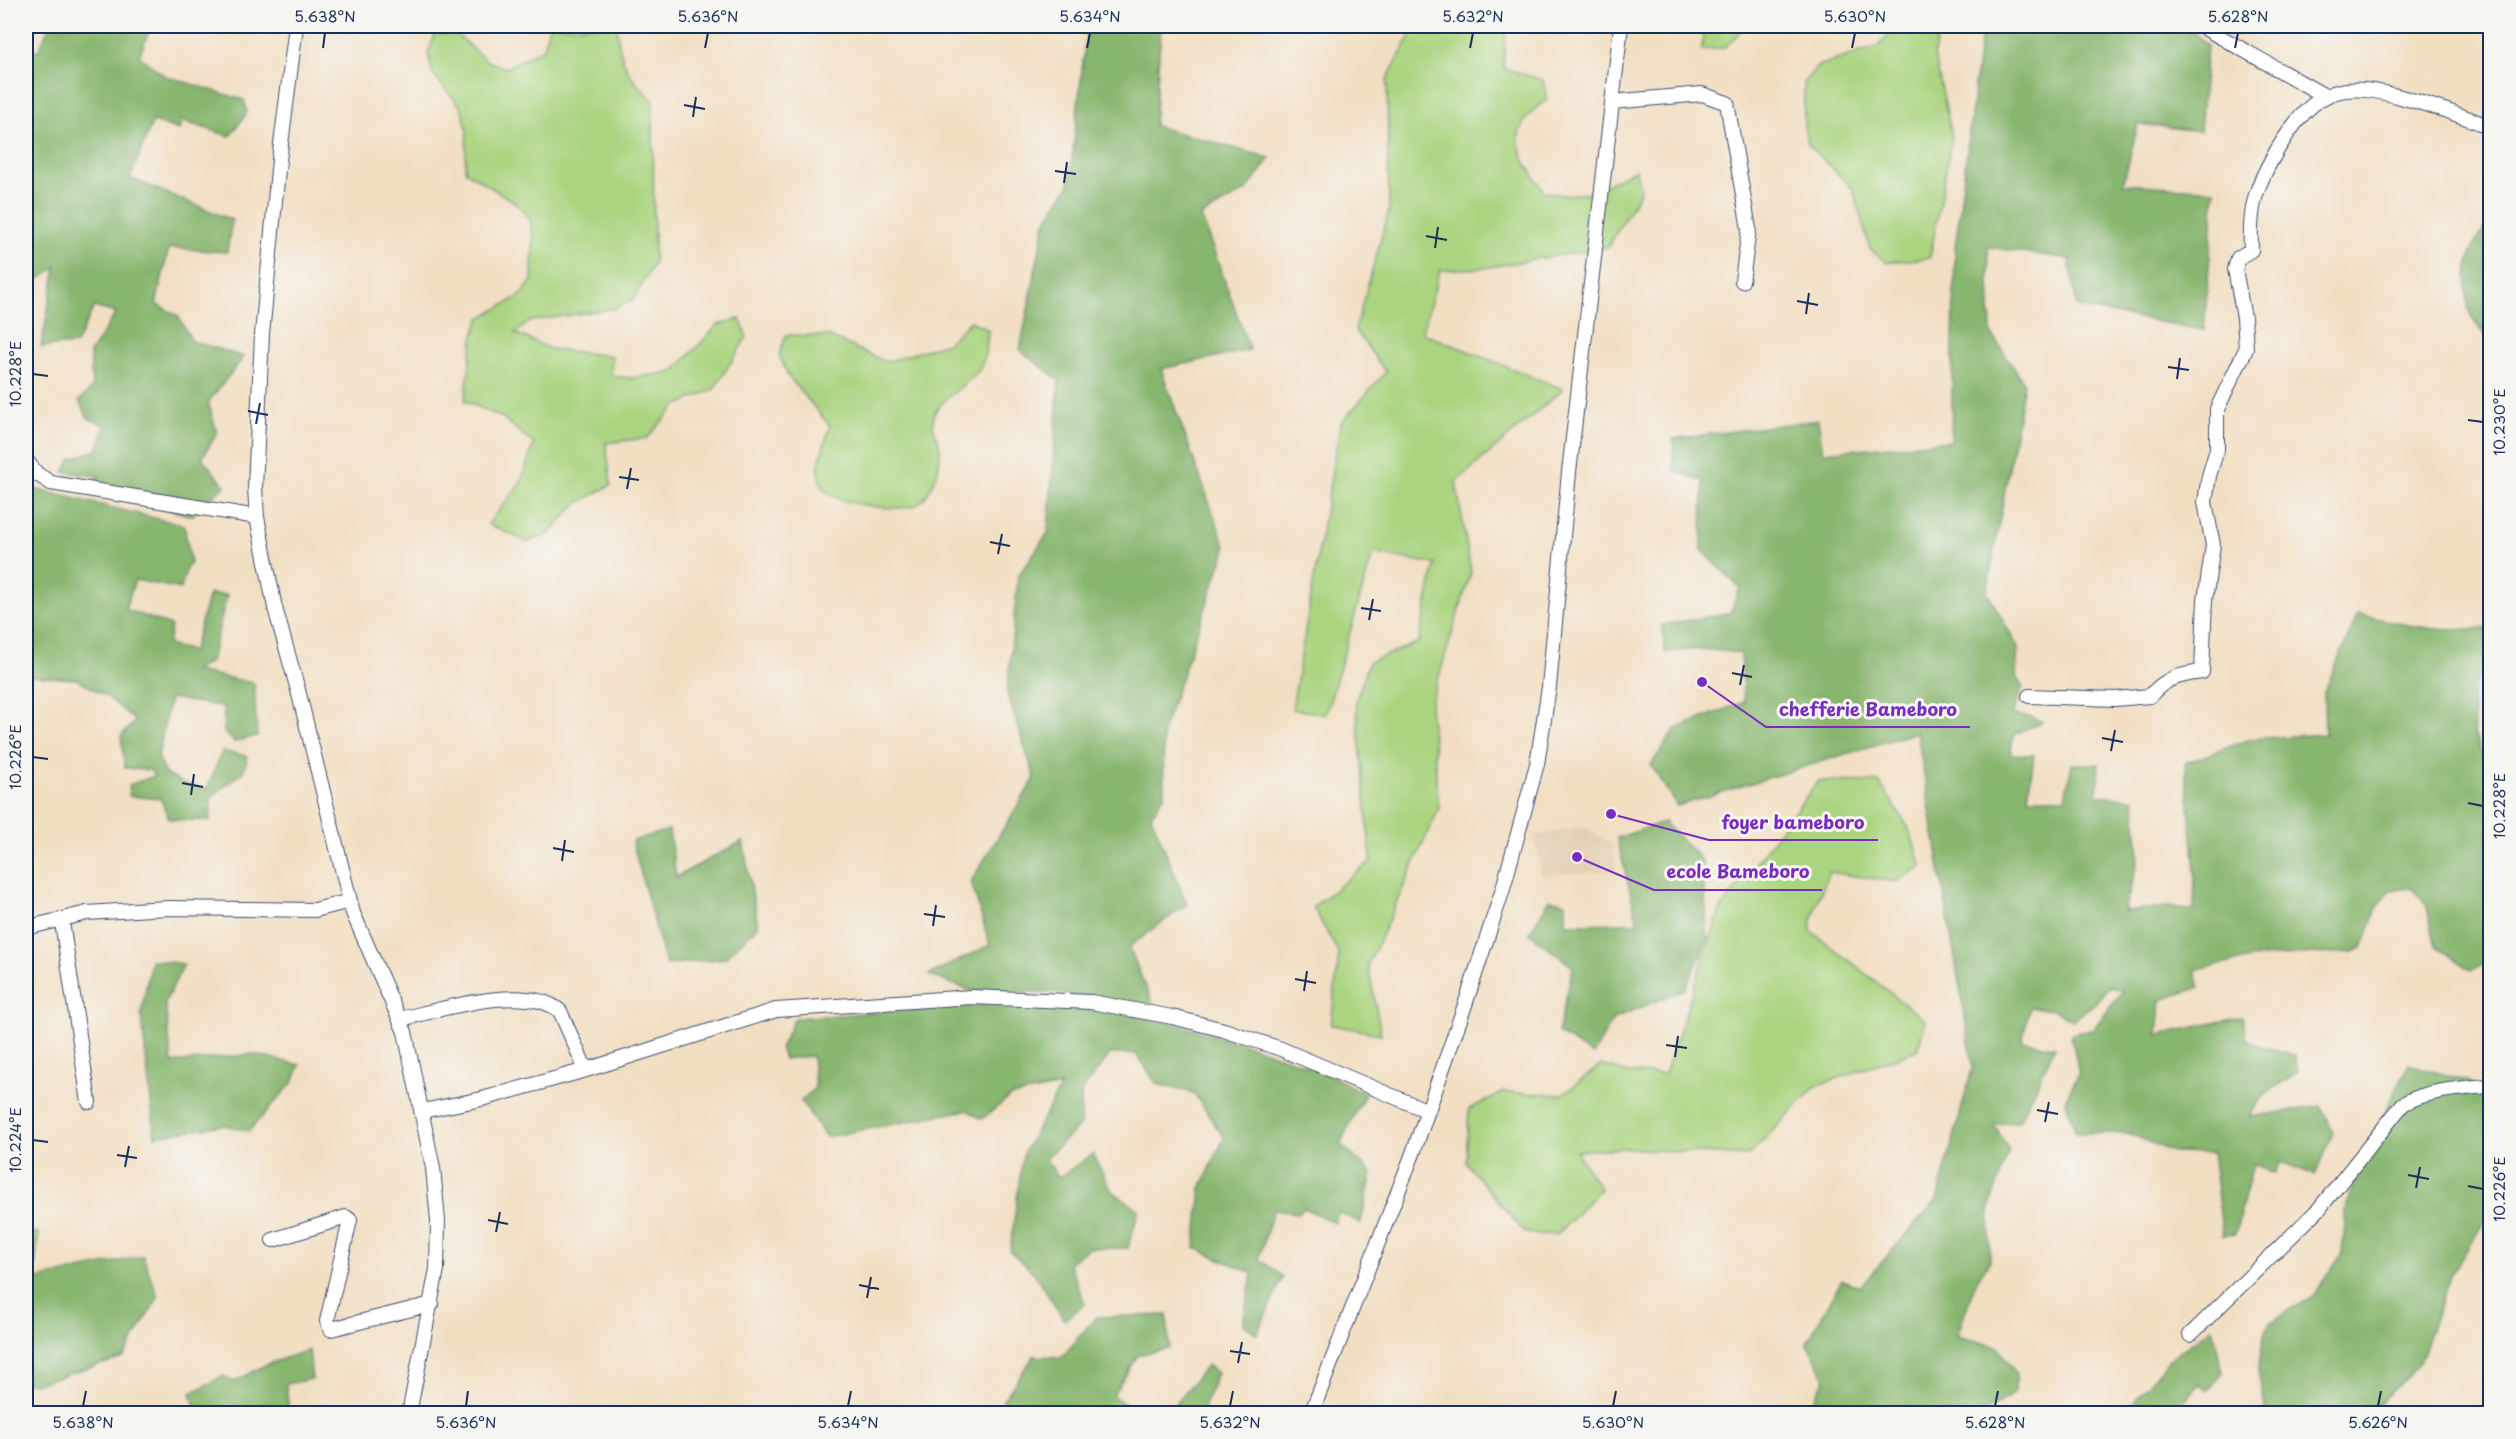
<svg xmlns="http://www.w3.org/2000/svg" width="2516" height="1439" viewBox="0 0 2516 1439" font-family="'Playpen Sans',sans-serif">
<style>
.built{fill:#e3d1b6}
.green{fill:#aad480;stroke:#62826f;stroke-width:1.5}
.forest{fill:#87b66e;stroke:#517266;stroke-width:1.5}
.lines{fill:none;stroke-linecap:round;stroke-linejoin:round}
.minor-casing{stroke:#3b496d;stroke-width:16}
.minor{stroke:#fff;stroke-width:14}
.ticks{fill:none;stroke:#1b2f5e;stroke-width:2}
.leader{fill:none;stroke:#7b2cbf;stroke-width:2}
.callout-dot{fill:#7b2cbf;stroke:#f6f6f2;stroke-width:2}
.callout-label{font-size:18px;text-anchor:middle;font-weight:bold;fill:#7b2cbf;stroke:#f6f6f2;stroke-width:6;stroke-linejoin:round;paint-order:stroke}
.neatline{fill:none;stroke:#1b2f5e;stroke-width:2}
.ticks-label{font-size:15px;text-anchor:middle;fill:#1b2f5e}
</style>
<rect width="100%" height="100%" fill="#f6f6f2"/>
<filter id="ink" filterUnits="userSpaceOnUse"><feTurbulence type="fractalNoise" baseFrequency=".0167" numOctaves="2"/><feDisplacementMap in="SourceGraphic" scale="12" xChannelSelector="R" yChannelSelector="G"/><feConvolveMatrix kernelMatrix="1 2 1 2 8 2 1 2 1" color-interpolation-filters="sRGB"/></filter>
<filter id="wash" filterUnits="userSpaceOnUse"><feTurbulence type="fractalNoise" baseFrequency=".008" numOctaves="4" result="noise"/><feDisplacementMap in="SourceGraphic" scale="24" xChannelSelector="R" yChannelSelector="G"/><feGaussianBlur stdDeviation="1.35" result="paint"/><feColorMatrix in="noise" values="0 0 0 0 0 0 0 0 0 0 0 0 0 0 0 0 0 1.4 0 .05"/><feComposite in="paint" operator="in"/></filter>
<g filter="url(#wash)">
<rect width="100%" height="100%" fill="#f2dfc2"/>
<path class="built" d="M1584 826 1613 844 1617 871 1541 875 1534 836Z"/>
<path class="green" d="M549 26H617C618 58 628 79 653 100L654 263 634 299 616 308 531 321 515 333 550 349 612 356 611 376 632 378 673 372 718 325 740 319 747 337 714 389 676 406 647 438 606 443 611 485 576 504 548 535 527 542 488 524 520 484 534 444 503 418 465 401 473 338 480 318 519 297 532 281 533 240 530 219 516 203 465 171 467 128 461 107 433 75 428 54 435 34H456L487 61 506 68 544 48Z
M1416 26H1506L1503 68 1543 80 1547 100C1501 131 1519 154 1544 191 1582 202 1603 187 1636 169L1640 192 1608 247 1484 268 1440 270 1422 333 1563 389 1456 482 1471 572 1430 705 1439 808 1368 965 1381 1034 1331 1025 1339 954 1313 907 1371 861 1356 701 1369 662 1419 642 1435 564 1373 553 1326 714 1292 709 1340 424 1386 372 1355 330 1389 211 1387 79Z
M1705 26H1746L1724 48 1702 50 1703 30Z
M1898 26H1939L1934 54 1952 136 1930 258 1886 262 1870 249 1853 189 1807 143 1804 123V82L1818 66 1877 47Z
M971 321 988 330C987 342 986 359 979 370 969 383 938 401 934 415 930 432 940 437 940 450 941 468 932 494 918 504 903 514 831 504 823 488 812 468 825 446 830 426L788 376 779 355 786 335 828 336 886 362 947 343Z
M1818 781 1879 782 1908 827 1922 866 1896 882 1829 872 1816 905 1810 930 1926 1021 1917 1050 1816 1086 1748 1156 1626 1148 1576 1151 1600 1189 1557 1235 1525 1233 1466 1163 1469 1109 1503 1092 1562 1095 1601 1065 1628 1073 1665 1074 1720 910Z"/>
<path class="forest" d="M49 26H151L139 56 165 76 244 100 247 113 230 136 182 121 179 130 153 121 130 178 232 220 227 252 169 248 156 304 178 316 192 341 244 357 208 402 217 433 202 458 225 486 192 516 142 502 93 484 99 476 64 472 71 459 97 450 106 426 88 418 79 401 92 388 90 353 116 313 94 307 76 344 41 347 56 267 26 289V49L39 50Z
M1087 26H1161L1154 126 1270 158 1247 190 1201 216 1250 350 1161 369 1226 549 1163 730 1164 795 1151 816 1187 904 1129 947 1156 1012 1055 992 971 991 929 975 990 945 971 881 1035 778 1007 694 1018 576 1048 533 1059 380 1020 350 1045 222 1069 186Z
M1982 26H2187L2207 46 2200 131 2138 124 2123 184 2215 190 2204 330 2077 307 2069 259 1988 247 1991 333 2024 383 1987 592 2018 648 2016 676 2023 686 2012 715 2032 717 2042 722 2014 734 2010 754 2034 755 2028 798H2065L2072 764H2099L2097 795 2134 799 2139 857 2124 911 2168 907 2194 911 2195 870 2185 763 2250 739 2325 734 2324 693 2358 614C2405 625 2442 635 2490 627V658L2481 670 2473 690 2474 733 2490 773 2488 854 2490 856V960L2471 970 2436 946 2426 903 2411 888 2390 890 2377 907 2362 948 2352 952 2261 957 2195 970 2200 987 2161 1000 2158 1035 2242 1017 2247 1039 2260 1046 2295 1055 2298 1072 2263 1095 2249 1117 2321 1106 2333 1133 2315 1175 2281 1162 2275 1173 2253 1164 2235 1234 2223 1236 2212 1153 2173 1152 2128 1133H2076L2065 1100 2079 1073 2071 1035 2094 1028 2123 991 2109 986 2095 1003 2073 1020 2053 1010 2030 1007 2022 1041 2055 1047 2019 1121 1994 1125 2009 1150 1989 1209 1990 1260 1975 1284 1957 1336 1998 1347 2017 1375 2014 1393 1991 1408 1977 1413H1808L1825 1378 1807 1343 1842 1280 1860 1287 1937 1200 1973 1066 1917 732 1677 806 1651 765 1675 729 1744 702 1741 653 1702 649 1665 652 1662 625 1730 613 1740 588 1702 550 1703 481 1674 471 1673 439 1818 420 1823 452 1951 441 1955 249Z
M2490 226V340C2485 333 2477 326 2472 318 2461 297 2466 237 2490 226Z
M26 487 184 525 191 564 187 566 181 589 135 580 125 609 171 626 168 645 193 651 209 594 227 595 211 661 195 671 254 683 257 736 234 742 224 732V707L170 698 158 756 165 774 183 783 207 789 222 751 248 756 243 772 211 797 210 821 169 819 161 799 129 796V785L154 776 150 770 125 768 121 736 135 721 108 697 76 679 31 676 26 707Z
M1664 822 1702 860 1708 939 1685 989 1613 1019 1593 1055 1558 1033 1573 967 1529 933 1550 899 1566 903V924L1638 923 1617 838Z
M669 830 676 877 743 841 758 926 725 958 666 965 632 841Z
M151 960 184 964 165 1002 172 1063 253 1054 300 1065 293 1082 249 1131 224 1125 155 1136 141 1014Z
M980 1005 1096 1007 1168 1022 1248 1045 1325 1072 1365 1094 1340 1144 1372 1173 1361 1223 1338 1212 1335 1223 1304 1208 1299 1213 1273 1210 1259 1259 1283 1277 1257 1334 1243 1324 1252 1273 1195 1248 1201 1188 1224 1138 1194 1093 1157 1084 1136 1054H1110L1081 1092V1124L1045 1159 1059 1177 1093 1154 1111 1190 1139 1210 1128 1248H1089L1069 1263 1085 1304 1064 1320 1034 1273 1010 1251 1023 1154 1061 1086 1011 1096 982 1119 967 1110 826 1137 801 1101 815 1088 812 1056 784 1059 780 1048 795 1018Z
M2409 1064 2469 1082 2490 1105V1213L2451 1274 2418 1365 2368 1414 2266 1413 2258 1370 2263 1341 2269 1323 2313 1296 2342 1253 2347 1203 2366 1151Z
M26 1231 39 1233 33 1280 143 1256 158 1297 123 1358 38 1383H26Z
M1167 1315 1169 1348 1138 1355 1113 1395 1136 1413H994L1034 1356 1062 1357 1096 1317Z
M2212 1327 2223 1372 2208 1391 2199 1384 2173 1413H2124L2169 1360Z
M309 1350 312 1379 286 1384 289 1413H197L191 1393 223 1376 234 1382 265 1365Z
M1207 1365 1217 1373 1201 1413H1168Z"/>
</g>
<g filter="url(#ink)">
<g class="lines">
<g class="minor-casing">
<path id="minor" d="M296 26 279 160 262 334 255 488 257 517 275 608 298 690 346 885 353 913 405 1032 433 1168 438 1221 437 1269 409 1414
M2201 26 2325 96
M1612 102 1702 94 1727 103 1749 229 1742 281
M26 460 37 474 51 483 257 517
M2029 696 2115 699 2150 696C2165 678 2179 675 2202 672L2205 600 2213 545 2205 502 2209 476 2217 449V409L2246 349 2244 318 2235 269 2238 258 2251 250C2249 205 2256 185 2279 147 2317 86 2342 80 2408 99 2437 107 2463 116 2490 127
M62 922 89 1102
M26 928 87 913 166 908 315 910 350 901
M400 1019C440 1010 526 982 560 1011L586 1070
M422 1111 482 1099 586 1070 776 1010 972 997 1091 1002 1172 1017 1224 1030 1281 1049 1428 1111
M273 1240 346 1217 350 1220 327 1321 331 1329 432 1304
M2190 1335 2319 1209 2403 1104C2427 1090 2463 1088 2490 1086
M1311 1414 1412 1156 1465 1005 1502 892 1537 764 1549 687 1569 472 1621 26"/>
</g>
<use href="#minor" class="minor"/>
</g>
</g>
<path class="ticks" d="M323 48 325 33M705 48 708 33M1087 48 1090 33M1470 48 1473 33M1852 48 1855 33M2235 48 2238 33M684 105 705 109M693 117 696 97M1055 171 1076 174M1064 183 1067 162M1426 236 1447 240M1435 248 1438 227M1797 301 1818 305M1806 314 1809 293M2168 367 2189 370M33 374 48 376M2177 379 2180 358M248 411 268 415M2468 420 2483 422M256 424 260 403M619 477 639 480M627 489 631 468M990 542 1010 546M998 554 1002 534M1361 608 1381 611M1369 620 1373 599M1732 673 1752 677M1740 685 1744 665M2102 738 2123 742M2111 751 2115 730M33 757 48 759M182 783 203 787M191 795 194 774M2468 803 2483 806M553 848 574 852M562 861 565 840M924 914 945 917M933 926 936 905M1295 979 1316 983M1304 991 1307 971M1666 1045 1687 1048M1675 1057 1678 1036M2037 1110 2058 1114M2045 1122 2049 1102M33 1140 48 1142M117 1155 137 1158M125 1167 129 1146M2408 1175 2429 1179M2468 1186 2483 1189M2416 1188 2420 1167M488 1220 508 1224M496 1232 500 1212M859 1285 879 1289M867 1298 871 1277M1230 1351 1250 1354M1238 1363 1242 1342M83 1406 86 1391M466 1406 468 1391M848 1406 851 1391M1230 1406 1233 1391M1613 1406 1616 1391M1995 1406 1998 1391M2378 1406 2381 1391"/>
<path class="leader" d="M1702 682L1766 727H1970M1611 814L1709 840H1878M1577 857L1654 890H1822"/>
<g class="callout-dot">
<circle cx="1702" cy="682" r="6"/>
<circle cx="1611" cy="814" r="6"/>
<circle cx="1577" cy="857" r="6"/>
</g>
<g class="callout-label">
<text x="1868" y="716">chefferie Bameboro</text>
<text x="1793" y="829">foyer bameboro</text>
<text x="1738" y="878">ecole Bameboro</text>
</g>
<rect width="2516" height="1439" fill="none" stroke="#f6f6f2" stroke-width="66"/>
<rect x="33" y="33" width="2450" height="1373" class="neatline"/>
<g class="ticks-label">
<text x="325" y="22">5.638°N</text>
<text x="708" y="22">5.636°N</text>
<text x="1090" y="22">5.634°N</text>
<text x="1473" y="22">5.632°N</text>
<text x="1855" y="22">5.630°N</text>
<text x="2238" y="22">5.628°N</text>
<text transform="translate(16 374) rotate(-90)" y="5">10.228°E</text>
<text transform="translate(2500 422) rotate(-90)" y="5">10.230°E</text>
<text transform="translate(16 757) rotate(-90)" y="5">10.226°E</text>
<text transform="translate(2500 806) rotate(-90)" y="5">10.228°E</text>
<text transform="translate(16 1140) rotate(-90)" y="5">10.224°E</text>
<text transform="translate(2500 1189) rotate(-90)" y="5">10.226°E</text>
<text x="83" y="1428">5.638°N</text>
<text x="466" y="1428">5.636°N</text>
<text x="848" y="1428">5.634°N</text>
<text x="1230" y="1428">5.632°N</text>
<text x="1613" y="1428">5.630°N</text>
<text x="1995" y="1428">5.628°N</text>
<text x="2378" y="1428">5.626°N</text>
</g>
</svg>
